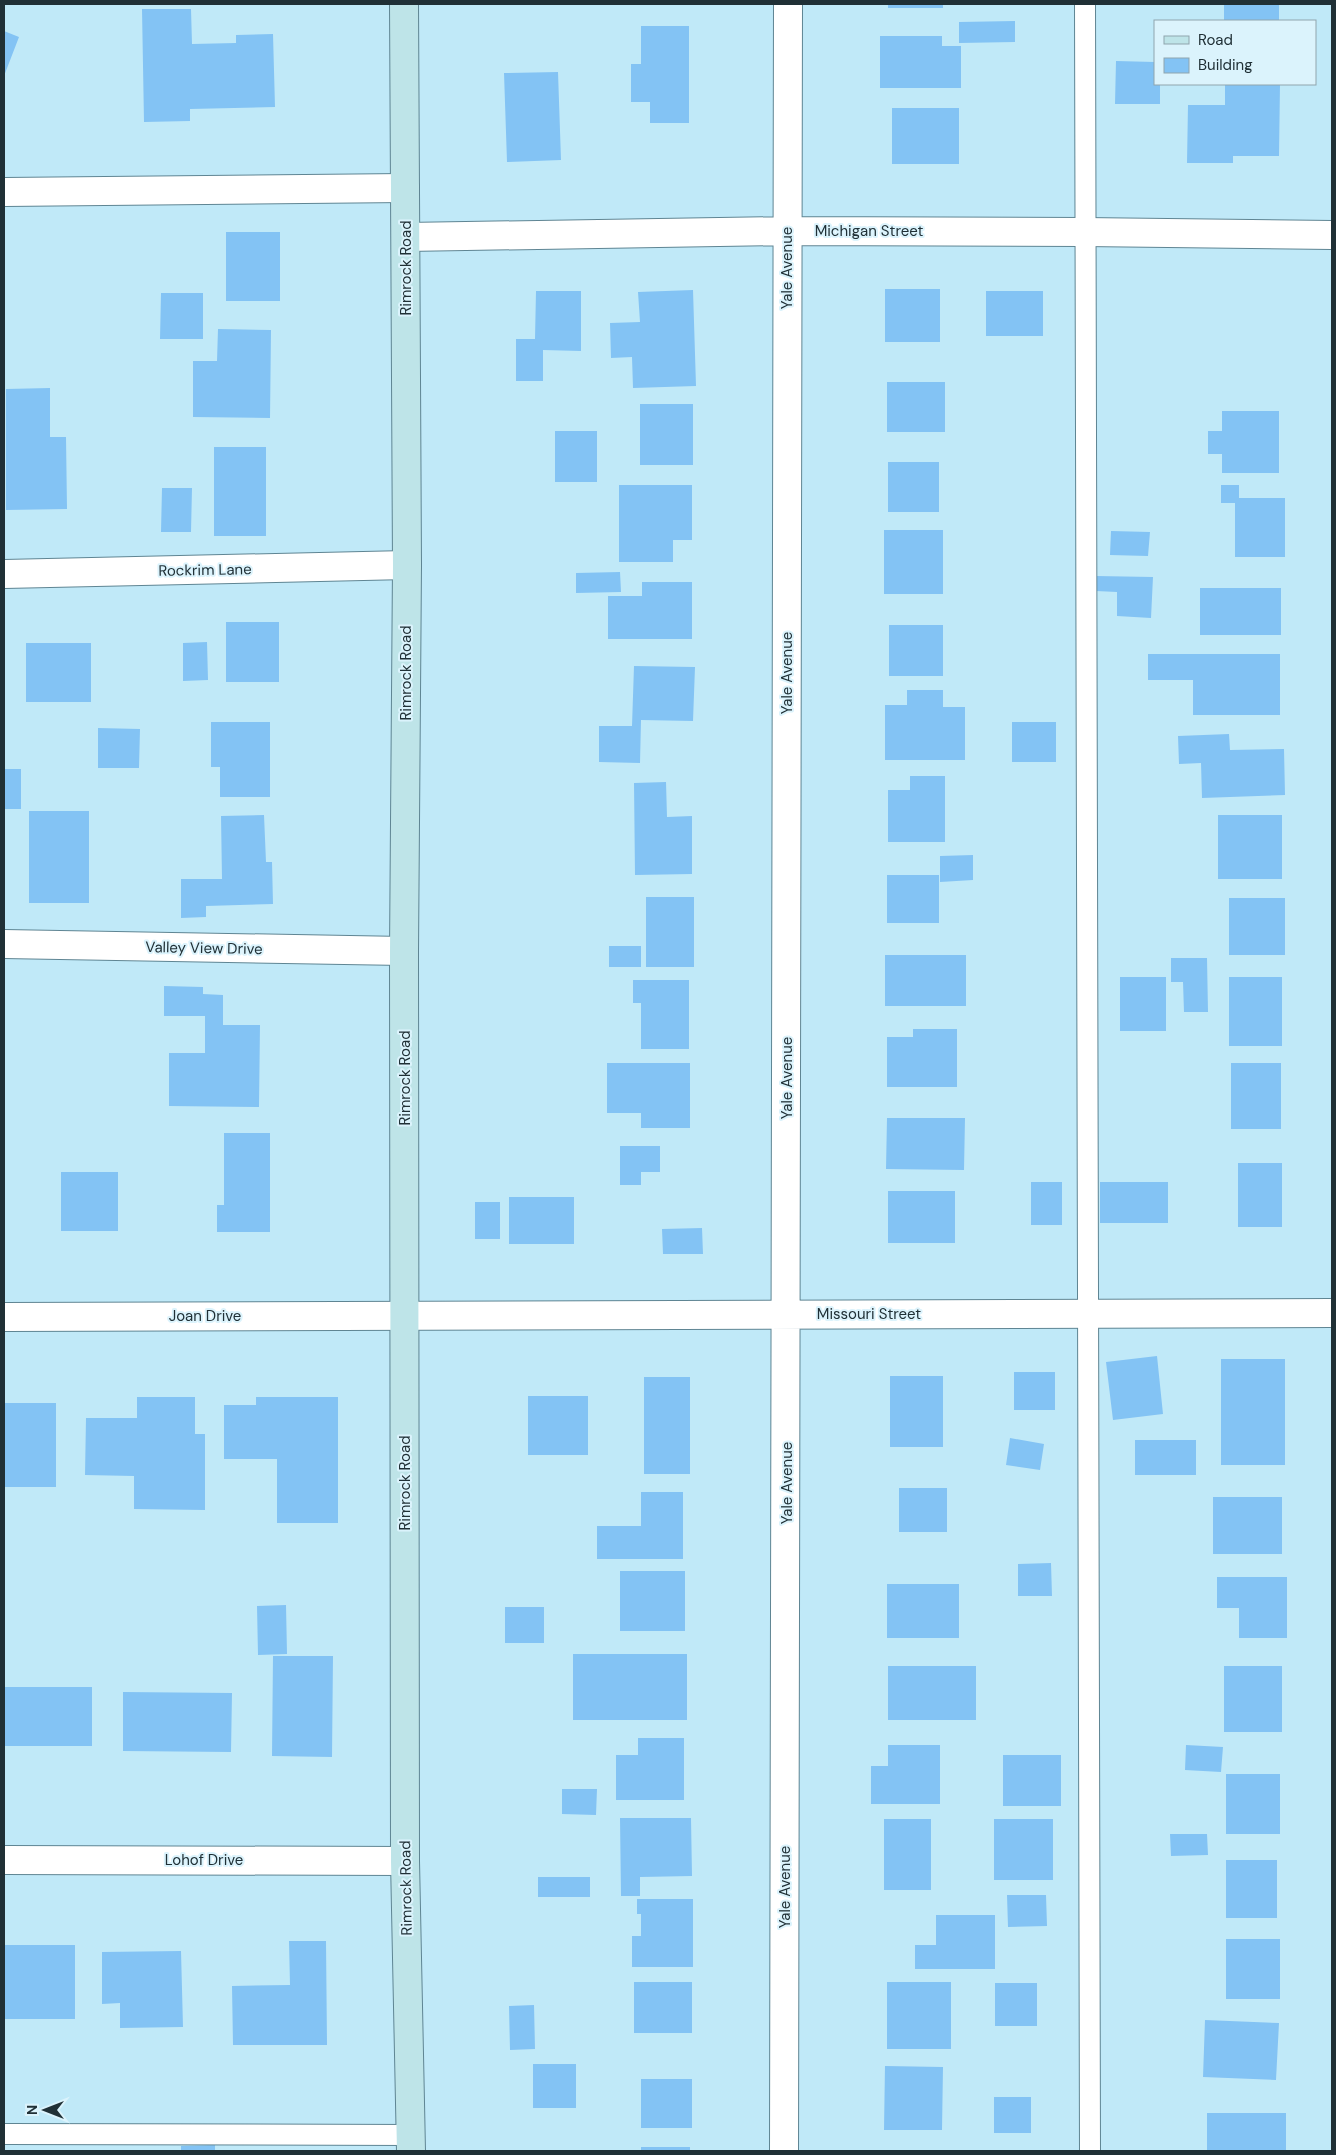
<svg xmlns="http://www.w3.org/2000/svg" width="1336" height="2155" viewBox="0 0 1336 2155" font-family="'DM Sans',sans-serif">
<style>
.building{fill:#83c3f4}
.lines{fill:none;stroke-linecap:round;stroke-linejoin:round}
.service-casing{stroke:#5f8593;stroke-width:22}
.minor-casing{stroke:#5f8593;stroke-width:30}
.secondary-casing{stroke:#5f8593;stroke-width:30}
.service{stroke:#fff;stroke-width:20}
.minor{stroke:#fff;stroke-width:28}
.secondary{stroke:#bee4e8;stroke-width:28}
.labels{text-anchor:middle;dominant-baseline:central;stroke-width:4;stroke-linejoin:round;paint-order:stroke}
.street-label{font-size:15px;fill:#203036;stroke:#dbf3fc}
</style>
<rect width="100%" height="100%" fill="#c0e9f8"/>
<path class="building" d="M888 4H943V8H888Z
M1224 4H1279V21H1224Z
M142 9H191L192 44 236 43V35L273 34 275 107 190 109V121L144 122Z
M1015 21V42L959 43V22Z
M641 26H689V123H650V102H631V64H641Z
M4 31 19 37 4 76Z
M880 36H942V46H961V88H880Z
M1116 61 1155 62V84H1160V104H1115Z
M558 72 561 160 507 162 504 73Z
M1225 84H1280L1279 156H1233V163H1187L1188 105H1225Z
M892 108H959V164H892Z
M226 232H280V301H226Z
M885 289H940V342H885Z
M693 290 696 386 633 388 632 357 611 358 610 323 640 322 638 292Z
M536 291H581V351L543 350V381H516V339H535Z
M986 291H1043V336H986Z
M161 293H203V339H160Z
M218 329 271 330 270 418 193 417V361H217Z
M887 382H945V432H887Z
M50 388V437H66L67 509 6 510V389Z
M640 404H693V465H640Z
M1222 411H1279V473H1222V454H1208V431H1222Z
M555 431H597V482H555Z
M214 447H266V536H214Z
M888 462H939V512H888Z
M619 485H692V540H673V562H619Z
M1221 485H1239V498H1285V557H1235V503H1221Z
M162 488H192L191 532H161Z
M884 530H943V594H884Z
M1111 531 1150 532 1148 556 1110 555Z
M620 572 621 592 576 593V573Z
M1096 576 1153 577 1151 618 1117 616V592L1096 591Z
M642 582H692V639H608V596H642Z
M1200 588H1281V635H1200Z
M226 622H279V682H226Z
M889 625H943V676H889Z
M207 642 208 680 183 681V643Z
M26 643H91V702H26Z
M1148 654H1280V715H1193V680H1148Z
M634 666 695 667 693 721 641 720 640 763 599 762V726H632Z
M907 690H943V707H965V760H885V705H907Z
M211 722H270V797H220V767H211Z
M1012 722H1056V762H1012Z
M98 728 140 729 139 768H98Z
M1229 734 1230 750 1284 749 1285 795 1202 798 1201 763 1179 764 1178 736Z
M4 769H21V809H4Z
M910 776H945V842H888V790H910Z
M666 782 667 817 692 816V874L635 875 634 783Z
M29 811H89V903H29Z
M264 815 266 862H272L273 904 206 906V917L181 918V879H222L221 816Z
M1218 815H1282V879H1218Z
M973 855V880L940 882V856Z
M887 875H939V923H887Z
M646 897H694V967H646Z
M1229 898H1285V955H1229Z
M609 946H641V967H609Z
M885 955H966V1006H885Z
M1171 958H1207L1208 1012H1184L1183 982H1171Z
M1120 977H1166V1031H1120Z
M1229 977H1282V1046H1229Z
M633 980H689V1049H641V1003H633Z
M164 986 203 987V994L223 995V1025H260L259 1107 169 1106V1053H205V1016H164Z
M913 1029H957V1087H887V1037H913Z
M607 1063H690V1128H641V1113H607Z
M1231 1063H1281V1129H1231Z
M887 1118H965L964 1170 886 1169Z
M224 1133H270V1232H217V1205H224Z
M620 1146H660V1172H641V1185H620Z
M1238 1163H1282V1227H1238Z
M61 1172H118V1231H61Z
M1031 1182H1062V1225H1031Z
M1100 1182H1168V1223H1100Z
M888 1191H955V1243H888Z
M509 1197H574V1244H509Z
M475 1202H500V1239H475Z
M702 1228 703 1254H663L662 1229Z
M1157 1356 1163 1414 1113 1420 1106 1362Z
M1221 1359H1285V1465H1221Z
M1014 1372H1055V1410H1014Z
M890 1376H943V1447H890Z
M644 1377H690V1474H644Z
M528 1396H588V1455H528Z
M137 1397H195V1434H205V1510L134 1509V1476L85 1475 86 1418H137Z
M256 1397H338V1523H277V1459H224V1405H256Z
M5 1403H56V1487H4Z
M1010 1438 1044 1444 1040 1470 1006 1465Z
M1135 1440H1196V1475H1135Z
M899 1488H947V1532H899Z
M641 1492H683V1559H597V1526H641Z
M1213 1497H1282V1554H1213Z
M1051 1563 1052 1596H1018V1564Z
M620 1571H685V1631H620Z
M1217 1577H1287V1638H1239V1608H1217Z
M887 1584H959V1638H887Z
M286 1605 287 1654 258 1655 257 1606Z
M505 1607H544V1643H505Z
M573 1654H687V1720H573Z
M273 1656H333L332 1757 272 1756Z
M888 1666H976V1720H888Z
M1224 1666H1282V1732H1224Z
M4 1687H92V1746H4Z
M123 1692 232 1693 231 1752 123 1751Z
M638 1738H684V1800H616V1755H638Z
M888 1745H940V1804H871V1766H888Z
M1186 1745 1223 1747 1221 1772 1185 1770Z
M1003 1755H1061V1806H1003Z
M1226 1774H1280V1834H1226Z
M562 1789H597L596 1815 562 1814Z
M620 1818H691L692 1876 640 1877V1896H621Z
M884 1819H931V1890H884Z
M994 1819H1053V1880H994Z
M1170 1834H1207L1208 1855 1171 1856Z
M1226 1860H1277V1918H1226Z
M538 1877H590V1897H538Z
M1007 1895H1046L1047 1926 1008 1927Z
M637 1899H693V1967H632V1936H641V1914H637Z
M936 1915H995V1969H915V1945H936Z
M1226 1939H1280V1999H1226Z
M289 1941H326L327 2045H233L232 1986 290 1985Z
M4 1945H75V2019H4Z
M181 1951 183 2027 120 2028V2003L102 2004V1952Z
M634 1982H692V2033H634Z
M887 1982H951V2049H887Z
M995 1983H1037V2026H995Z
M534 2005 535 2049 510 2050 509 2006Z
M1205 2020 1279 2023 1276 2080 1203 2077Z
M533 2064H576V2108H533Z
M885 2066 943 2067 942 2130H884Z
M641 2079H692V2128H641Z
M994 2097H1031V2133H994Z
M1207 2113H1286V2151H1207Z
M215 2145V2151H181V2146Z
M641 2147H690V2151H641Z"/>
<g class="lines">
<g class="service-casing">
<path id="service" d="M1085 4 1090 2151
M4 2134 411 2135"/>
</g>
<g class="minor-casing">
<path id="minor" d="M4 192 405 188
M406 237 787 231 1084 232 1332 235
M4 574 407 565
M4 944 404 951
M4 1317 1332 1313
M4 1860 405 1861
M784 2151 788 4"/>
</g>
<g class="secondary-casing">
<path id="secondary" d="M404 4 407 565 404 951 405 1861 411 2151"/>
</g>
<use href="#service" class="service"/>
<use href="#minor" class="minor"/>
<use href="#secondary" class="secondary"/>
</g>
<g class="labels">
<g class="street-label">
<text x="869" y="231">Michigan Street</text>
<text transform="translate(406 268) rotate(-90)">Rimrock Road</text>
<text transform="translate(787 268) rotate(-90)">Yale Avenue</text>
<text transform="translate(205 570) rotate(-1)">Rockrim Lane</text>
<text transform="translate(406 673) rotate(-90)">Rimrock Road</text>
<text transform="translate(787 673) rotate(-90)">Yale Avenue</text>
<text transform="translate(204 948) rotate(1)">Valley View Drive</text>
<text transform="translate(405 1078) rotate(-90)">Rimrock Road</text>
<text transform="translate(787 1078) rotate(-90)">Yale Avenue</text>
<text x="869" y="1314">Missouri Street</text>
<text x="205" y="1316">Joan Drive</text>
<text transform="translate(405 1483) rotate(-90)">Rimrock Road</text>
<text transform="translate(787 1483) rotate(-90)">Yale Avenue</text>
<text x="204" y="1860">Lohof Drive</text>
<text transform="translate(785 1887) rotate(-90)">Yale Avenue</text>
<text transform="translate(406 1888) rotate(-91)">Rimrock Road</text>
</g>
</g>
<rect width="1336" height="2155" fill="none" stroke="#203036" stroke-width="10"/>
<rect x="1154" y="20" width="162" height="65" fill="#dbf3fc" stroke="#90a5ad"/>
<rect x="1164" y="36" width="25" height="8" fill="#bee4e8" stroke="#90a5ad"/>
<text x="1198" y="45" font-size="15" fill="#203036">Road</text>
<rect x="1164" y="58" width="25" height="15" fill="#83c3f4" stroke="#90a5ad"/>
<text x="1198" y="70" font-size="15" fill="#203036">Building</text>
<g transform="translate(45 2110) rotate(270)" stroke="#dbf3fc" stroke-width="4" paint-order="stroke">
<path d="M0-4L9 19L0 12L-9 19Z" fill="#203036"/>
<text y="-8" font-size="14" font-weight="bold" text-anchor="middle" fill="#203036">N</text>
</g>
</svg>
